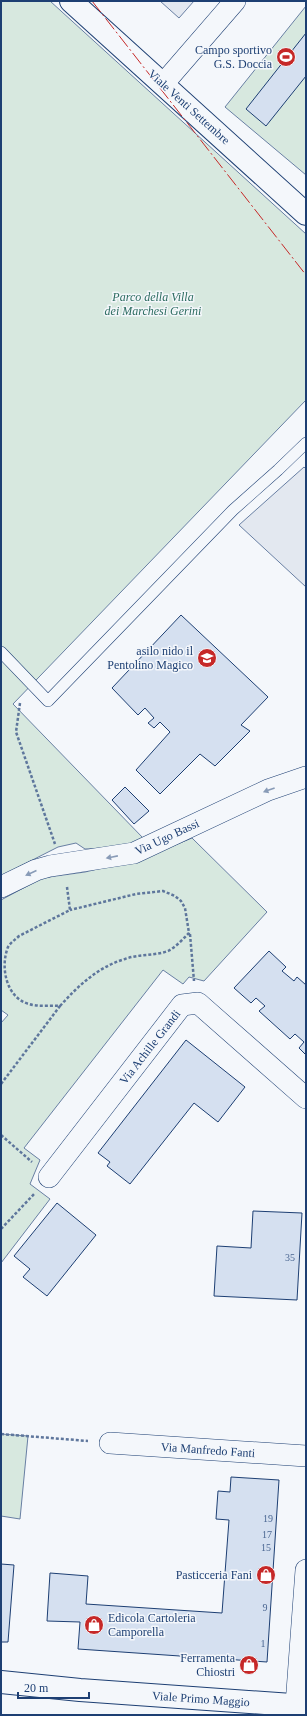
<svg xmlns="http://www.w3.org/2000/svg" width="307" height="1716" viewBox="0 0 307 1716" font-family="'Times New Roman',serif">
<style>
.green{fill:#d7e8df;stroke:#687fa3}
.parking{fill:#e3e8f0;stroke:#687fa3}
.building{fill:#d5e0f0;stroke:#1d3f73}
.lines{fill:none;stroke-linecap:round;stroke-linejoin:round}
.service-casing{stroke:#1d3f73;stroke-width:12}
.minor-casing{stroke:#1d3f73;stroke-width:22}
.tertiary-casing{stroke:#1d3f73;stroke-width:24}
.secondary-casing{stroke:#1d3f73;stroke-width:24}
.path{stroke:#5e769c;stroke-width:2.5;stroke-dasharray:3 2;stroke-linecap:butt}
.service{stroke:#f4f7fb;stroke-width:11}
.minor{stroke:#f4f7fb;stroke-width:21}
.tertiary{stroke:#f4f7fb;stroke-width:22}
.secondary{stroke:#f4f7fb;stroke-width:22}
.power{stroke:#c62828;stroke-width:1;stroke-dasharray:14 3 2 3;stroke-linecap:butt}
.oneway{fill:#889bb7}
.labels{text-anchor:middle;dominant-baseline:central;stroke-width:3;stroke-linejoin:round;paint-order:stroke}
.number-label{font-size:10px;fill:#4b6792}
.poi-label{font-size:12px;fill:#1d3f73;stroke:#f4f7fb;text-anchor:end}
.street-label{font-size:12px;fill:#1d3f73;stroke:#f4f7fb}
.park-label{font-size:12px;font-style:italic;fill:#2c6c60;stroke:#f4f7fb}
</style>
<rect width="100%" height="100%" fill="#f4f7fb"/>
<path class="green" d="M1 1H50L306 234V400L13 704 144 839 121 847 85 849 76 843 58 847 1 876Z
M306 6V175L225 107Z
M192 838 267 912 204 981 189 977 183 984 163 970 24 1148 40 1160 30 1184 50 1199 1 1263V1023L8 1015 1 1010V900L42 878 85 872 141 859Z
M1 1434 28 1436 20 1519 1 1516Z"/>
<path class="parking" d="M160 1H194L179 18Z
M304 467 306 469V587L239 525Z"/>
<path class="building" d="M306 33V76L266 126 246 109Z
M181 615 268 697 241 725 250 731 215 766 200 754 160 794 136 770 170 732 160 722 154 728 148 723 154 718 145 708 138 715 112 688Z
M125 787 149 811 134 824 112 800Z
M269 951 286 967 282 971 294 981 297 977 306 985V1055L299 1048 304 1042 295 1034 290 1039 259 1011 265 1006 256 998 251 1003 234 988Z
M186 1040 245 1087 218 1122 194 1103 130 1184 107 1166 110 1162 98 1153Z
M57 1203 96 1235 47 1296 23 1277 30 1269 14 1256Z
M253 1211 302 1213 297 1300 214 1296 217 1246 251 1248Z
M231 1477 279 1480 267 1662 78 1649 80 1622 47 1621 50 1573 88 1576 86 1604 222 1613 229 1520 216 1519 218 1491 230 1492Z
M1 1564 14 1565 8 1642H1Z"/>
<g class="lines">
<g class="service-casing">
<path id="service" d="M1 652 48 701 233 510 278 470 306 443"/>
</g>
<g class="minor-casing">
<path id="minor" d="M164 83 235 1
M1 887 36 870 50 866 134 853 268 790 306 777
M49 1177 182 1005 198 1003 306 1098
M110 1443 306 1456
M296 1705 306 1570"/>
</g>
<g class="tertiary-casing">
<path id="tertiary" d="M71 1 306 214"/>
</g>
<g class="secondary-casing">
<path id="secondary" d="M1 1682 80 1690 306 1706"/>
</g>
<path class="path" d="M20 703 16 732 55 844
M190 934 194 981
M60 1006C79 985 98 967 125 959 138 954 154 956 168 951 176 947 183 939 189 933L185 908 181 901 175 896 163 891 136 894 70 910
M1 1084 60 1006C50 1005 38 1007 29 1004 6 998 0 967 8 947 11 942 15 940 19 936L70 910 67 887
M1 1135 32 1162
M1 1229 35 1193
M1 1434 88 1441"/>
<use href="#service" class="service"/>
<use href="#minor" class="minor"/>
<use href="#tertiary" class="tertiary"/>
<use href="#secondary" class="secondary"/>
<path class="power" d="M92 1 306 275"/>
</g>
<defs><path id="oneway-solid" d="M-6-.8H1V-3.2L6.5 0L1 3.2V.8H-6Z"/></defs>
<g class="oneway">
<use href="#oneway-solid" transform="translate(269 790) rotate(160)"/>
<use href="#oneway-solid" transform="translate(112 857) rotate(169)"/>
<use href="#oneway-solid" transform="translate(31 873) rotate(156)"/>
</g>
<defs>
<g id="stadium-disc" transform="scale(1)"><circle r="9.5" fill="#c62828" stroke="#f4f7fb"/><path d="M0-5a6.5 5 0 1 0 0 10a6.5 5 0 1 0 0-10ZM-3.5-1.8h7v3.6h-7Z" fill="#fff"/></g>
<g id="school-disc" transform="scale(1)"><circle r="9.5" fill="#c62828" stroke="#f4f7fb"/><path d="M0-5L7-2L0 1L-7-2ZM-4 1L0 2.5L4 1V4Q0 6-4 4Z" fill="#fff"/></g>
<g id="shop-disc" transform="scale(1)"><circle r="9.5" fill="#c62828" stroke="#f4f7fb"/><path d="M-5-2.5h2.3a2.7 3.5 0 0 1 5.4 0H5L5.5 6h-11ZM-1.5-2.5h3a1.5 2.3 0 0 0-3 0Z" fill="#fff"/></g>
</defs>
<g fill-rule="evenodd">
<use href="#stadium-disc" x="286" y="57"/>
<use href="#school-disc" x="207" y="658"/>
<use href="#shop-disc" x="266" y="1575"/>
<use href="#shop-disc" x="94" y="1625"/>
<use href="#shop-disc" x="249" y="1665"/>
</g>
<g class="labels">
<g class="number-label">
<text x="290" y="1257">35</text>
<text x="268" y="1518">19</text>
<text x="267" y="1534">17</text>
<text x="266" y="1547">15</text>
<text x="265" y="1607">9</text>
<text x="263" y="1643">1</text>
</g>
<g class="poi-label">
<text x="272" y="50">Campo sportivo<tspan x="272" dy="14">G.S. Doccia</tspan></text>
<text x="193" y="651">asilo nido il<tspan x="193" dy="14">Pentolino Magico</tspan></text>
<text x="252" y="1575">Pasticceria Fani</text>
<text x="108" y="1618" text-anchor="start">Edicola Cartoleria<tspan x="108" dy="14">Camporella</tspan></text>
<text x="235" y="1658">Ferramenta<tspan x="235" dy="14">Chiostri</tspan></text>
</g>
<g class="street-label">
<text transform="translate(189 107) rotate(42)">Viale Venti Settembre</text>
<text transform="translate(167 837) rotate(-25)">Via Ugo Bassi</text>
<text transform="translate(150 1047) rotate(-52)">Via Achille Grandi</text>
<text transform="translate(208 1450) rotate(4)">Via Manfredo Fanti</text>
<text transform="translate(201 1699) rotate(4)">Viale Primo Maggio</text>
</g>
<g class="park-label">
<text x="153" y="297">Parco della Villa<tspan x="153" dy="14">dei Marchesi Gerini</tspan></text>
</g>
</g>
<rect width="307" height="1716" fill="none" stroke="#1d3f73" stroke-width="4"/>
<path d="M18 1692v6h71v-6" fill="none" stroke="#1d3f73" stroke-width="2"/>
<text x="24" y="1692" font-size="12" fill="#1d3f73" stroke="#f4f7fb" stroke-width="3" paint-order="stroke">20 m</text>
</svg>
